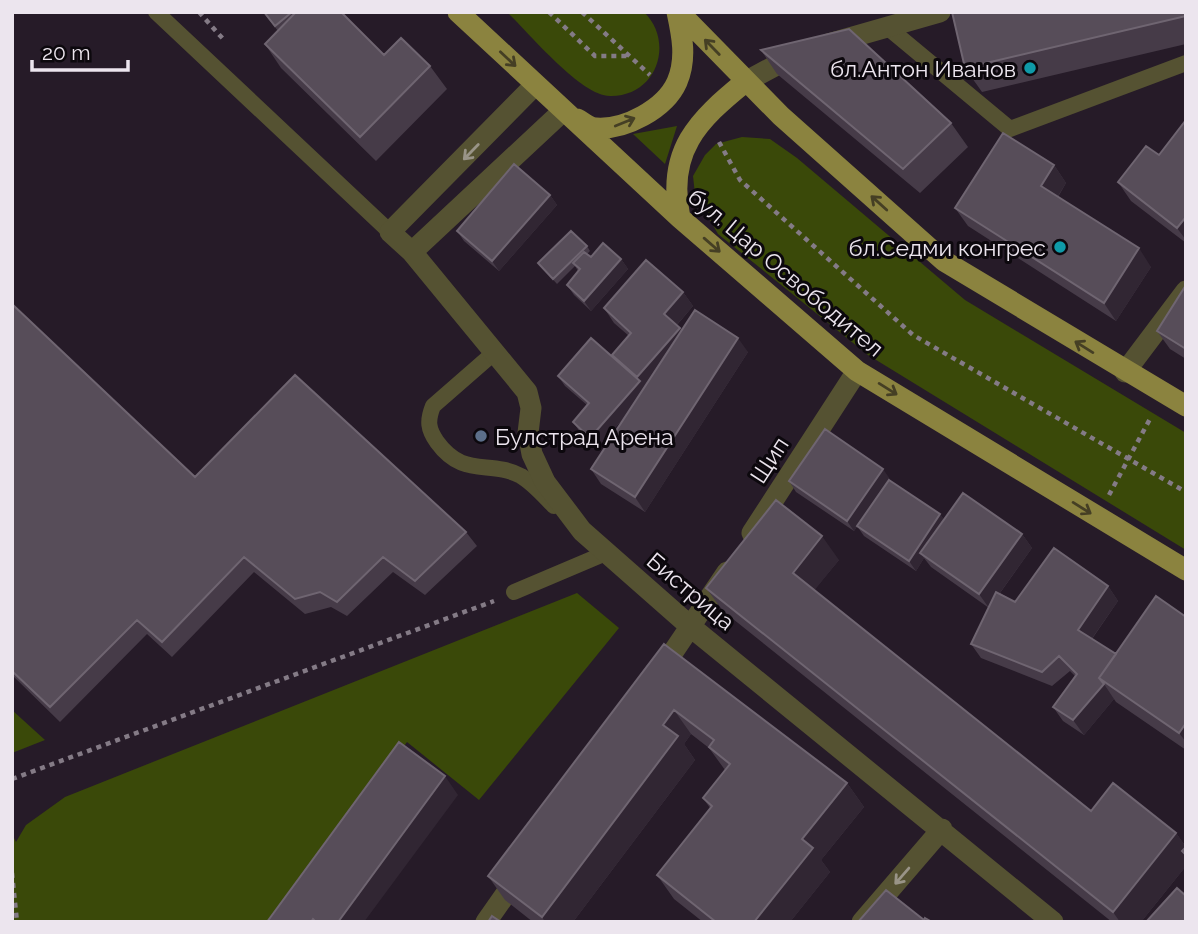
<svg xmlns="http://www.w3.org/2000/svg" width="1198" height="934" viewBox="0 0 1198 934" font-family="Raleway,sans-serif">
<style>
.green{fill:#3a4909}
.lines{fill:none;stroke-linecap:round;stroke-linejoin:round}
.path{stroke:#847b86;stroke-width:4.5;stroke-dasharray:5 5;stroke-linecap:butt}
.lane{stroke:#555232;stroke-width:16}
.street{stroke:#555232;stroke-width:21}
.primary{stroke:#8b833f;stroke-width:21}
.wall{fill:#463b48}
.shaded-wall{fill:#312633}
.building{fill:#574d59;stroke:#6f6571;stroke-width:2}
.oneway{stroke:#453f24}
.oneway2{stroke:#999487}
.culture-dot{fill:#0f9aa8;stroke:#0c080d;stroke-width:2.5}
.service-dot{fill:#5c6f8a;stroke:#0c080d;stroke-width:2.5}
.labels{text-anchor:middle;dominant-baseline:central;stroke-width:6;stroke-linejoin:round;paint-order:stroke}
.poi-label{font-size:23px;fill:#ece5ee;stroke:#0c080d;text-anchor:end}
.street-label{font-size:23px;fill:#ece5ee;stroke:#0c080d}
</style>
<rect width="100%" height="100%" fill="#261b28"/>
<path class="green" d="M507 12H644C675 42 657 97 610 96 581 96 529 33 507 12Z
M677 126 665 164 633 134Z
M742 137 770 139 797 158 965 300 1186 433V550L868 355 718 234 695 194 693 176 705 155 716 144Z
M577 593 619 628 479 800 407 742 275 922H12V834L16 842 26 825 65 797Z
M12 710 45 740 12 753Z"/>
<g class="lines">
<path class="path" d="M199 12 224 40
M549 12 595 56H629
M582 12 650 75
M719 142 740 180 913 335 1186 492
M1109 495 1151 417
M12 779 494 601
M12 873 17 922"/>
<path class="lane" d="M156 12 390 232
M886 26 1010 129 1186 63
M496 351 433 406C427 421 428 429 437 442 464 479 489 459 521 476 533 483 544 496 554 506
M514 592 606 553"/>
<path class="street" d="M828 44 940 12
M745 82 797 54
M535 85 390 232 412 252 527 392 531 408 528 433 532 454 545 482 582 531 691 627 1053 922
M412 252 563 111
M1125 372 1186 291
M752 533 857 371
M659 673 727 572
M486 922 519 875
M862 922 942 829"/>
<path class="primary" d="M458 12 680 218 857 371 1186 570
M679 12 781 116 944 261 1186 406
M577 119C583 122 589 128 596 128 625 130 665 109 677 82 687 59 682 35 677 12
M680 218C666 151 698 120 745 82"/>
</g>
<path class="wall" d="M263 12H341L384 55 430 66 447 89 376 161 281 68 265 44 278 31Z
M1186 12V44L982 92 965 68Z
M761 50 951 123 968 147 920 193 777 74Z
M1186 120V243L1131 201 1118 182 1159 155Z
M1054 165 1066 183 1058 197 1151 267 1116 321 968 226 955 208Z
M550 195 557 205 499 271 464 241 457 231Z
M587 246 590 251 587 254 591 257 621 259 628 269 591 311 574 295 567 285 578 271 575 266 557 284 538 263Z
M1186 285V359L1170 349 1157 331Z
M683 292 693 306 677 325 682 330 748 352 645 512 601 484 591 469 628 413 597 448 580 432 573 422 587 405 565 386 558 376 616 360 612 355 629 336 614 323 604 308Z
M12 304 195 477 466 532 477 546 425 595 393 572 347 616 331 607 305 614 254 572 172 657 147 634 60 722 12 675Z
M890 479 889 480 940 514 944 520 1022 534 1032 548 1000 593 1015 602 1108 586 1118 601 1092 639 1116 654 1186 617V750L1116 702 1114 699 1084 735 1063 721 1053 707 1075 676 1070 671 1052 686 981 658 971 644 989 608 931 567 924 558 916 571 864 536 857 526 868 511 854 531 796 492 789 481Z
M839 560 814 590 1091 811 1176 833 1186 847V866L1141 922H1112L723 611 706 588Z
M664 644 847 783 864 807 821 860 830 872 790 922H703L674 899 657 875 710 808 703 798 725 770 709 748 691 734 684 744 695 760 573 922H533L505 900 488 876Z"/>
<path class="shaded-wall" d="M1054 165 1066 183 1053 204 1041 186Z
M550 195 557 205 499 271 492 261Z
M1186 217V240L1177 228Z
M1139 248 1151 267 1116 321 1104 303Z
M621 259 628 269 591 311 584 301Z
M683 292 693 306 674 328 664 314Z
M680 328 690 342 647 391 637 377Z
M738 338 748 352 645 512 635 497Z
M640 381 647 391 597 448 590 438Z
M883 469 890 479 854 531 847 521Z
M940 514 947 524 920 553 924 558 916 571 909 561Z
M1022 534 1032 548 989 608 979 594Z
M822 536 839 560 809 597 793 573Z
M1108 586 1118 601 1088 644 1078 630Z
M1104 684 1114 699 1084 735 1073 720Z
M674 710 691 734 684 744 695 760 573 922H545L542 917 663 725Z
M1186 723V742L1179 733Z
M445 776 458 795 364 922H338Z
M847 783 864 807 821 860 830 872 790 922H754L802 839Z
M1176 833 1186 847 1182 851 1186 857V866L1141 922H1120L1113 912Z"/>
<path class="building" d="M264 12H292L275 26Z
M296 12H341L384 55 401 38 430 66 360 137 265 44Z
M952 12H1186V16L965 68Z
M849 29 951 123 903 169 761 50Z
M1186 120V217L1177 228 1118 182 1146 146 1159 155Z
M1003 133 1054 165 1041 186 1139 248 1104 303 955 208Z
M514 164 550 195 492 261 457 231Z
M571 231 587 246 553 279 538 263Z
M603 243 621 259 584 301 567 285 580 269 573 263 584 252 591 257Z
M646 260 683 292 664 314 680 328 637 377 612 355 631 333 604 308Z
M1186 285V349L1157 331Z
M12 304 195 477 295 375 466 532 415 581 383 557 337 602 320 592 295 599 244 557 162 642 137 620 50 707 12 671Z
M695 310 738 338 635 497 591 469Z
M591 338 640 381 590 438 573 422 589 403 558 376Z
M825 429 883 469 847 521 789 481Z
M889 480 940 514 909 561 857 526Z
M963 493 1022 534 979 594 920 553Z
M776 500 822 536 793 573 1091 811 1113 783 1176 833 1113 912 706 588Z
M1054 548 1108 586 1078 630 1116 654 1099 678 1104 684 1073 720 1053 707 1077 674 1059 656 1042 672 971 644 996 592 1015 602Z
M1156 596 1186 617V723L1179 733 1099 678Z
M664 644 847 783 802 839 813 848 754 922H716L657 875 712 806 703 798 730 764 709 747 714 740 674 710 663 725 678 736 542 917 488 876Z
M399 742 445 776 338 922H316L313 919 311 922H267Z
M1186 847V855L1182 851Z
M1177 888 1186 896V922H1146Z
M886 890 924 920 923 922H858Z
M492 916 501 922H488Z
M925 918 932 922H923Z"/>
<defs><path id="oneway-shaft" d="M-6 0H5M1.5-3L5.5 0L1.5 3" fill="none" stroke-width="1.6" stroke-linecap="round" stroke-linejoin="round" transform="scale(1.75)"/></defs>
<g class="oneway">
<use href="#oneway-shaft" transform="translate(712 47) rotate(-134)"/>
<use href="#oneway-shaft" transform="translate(508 59) rotate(43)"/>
<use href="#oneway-shaft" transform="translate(625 122) rotate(-22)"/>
<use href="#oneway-shaft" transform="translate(879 203) rotate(-138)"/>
<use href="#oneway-shaft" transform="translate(712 245) rotate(41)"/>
<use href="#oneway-shaft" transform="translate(1084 347) rotate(-148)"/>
<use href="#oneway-shaft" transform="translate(888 389) rotate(32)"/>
<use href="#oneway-shaft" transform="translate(1082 508) rotate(32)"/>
</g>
<g class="oneway2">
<use href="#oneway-shaft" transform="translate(471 152) rotate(134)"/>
<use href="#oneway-shaft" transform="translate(902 876) rotate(131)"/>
</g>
<g class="culture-dot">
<circle cx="1030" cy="68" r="7"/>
<circle cx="1060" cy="247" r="7"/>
</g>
<circle class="service-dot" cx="481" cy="436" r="7"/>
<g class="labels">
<g class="poi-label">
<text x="1016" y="68">бл.Антон Иванов</text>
<text x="1046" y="247">бл.Седми конгрес</text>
<text x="495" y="436" text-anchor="start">Булстрад Арена</text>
</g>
<g class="street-label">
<text transform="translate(786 272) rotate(40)">бул. Цар Освободител</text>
<text transform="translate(769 460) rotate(-57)">Щип</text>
<text transform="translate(691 591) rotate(40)">Бистрица</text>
</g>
</g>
<rect width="1198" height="934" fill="none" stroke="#ece5ee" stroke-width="28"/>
<path d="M32 60v10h96v-10" fill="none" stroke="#ece5ee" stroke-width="3.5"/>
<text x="42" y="60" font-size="21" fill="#ece5ee" stroke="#0c080d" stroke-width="5" paint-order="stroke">20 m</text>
</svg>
